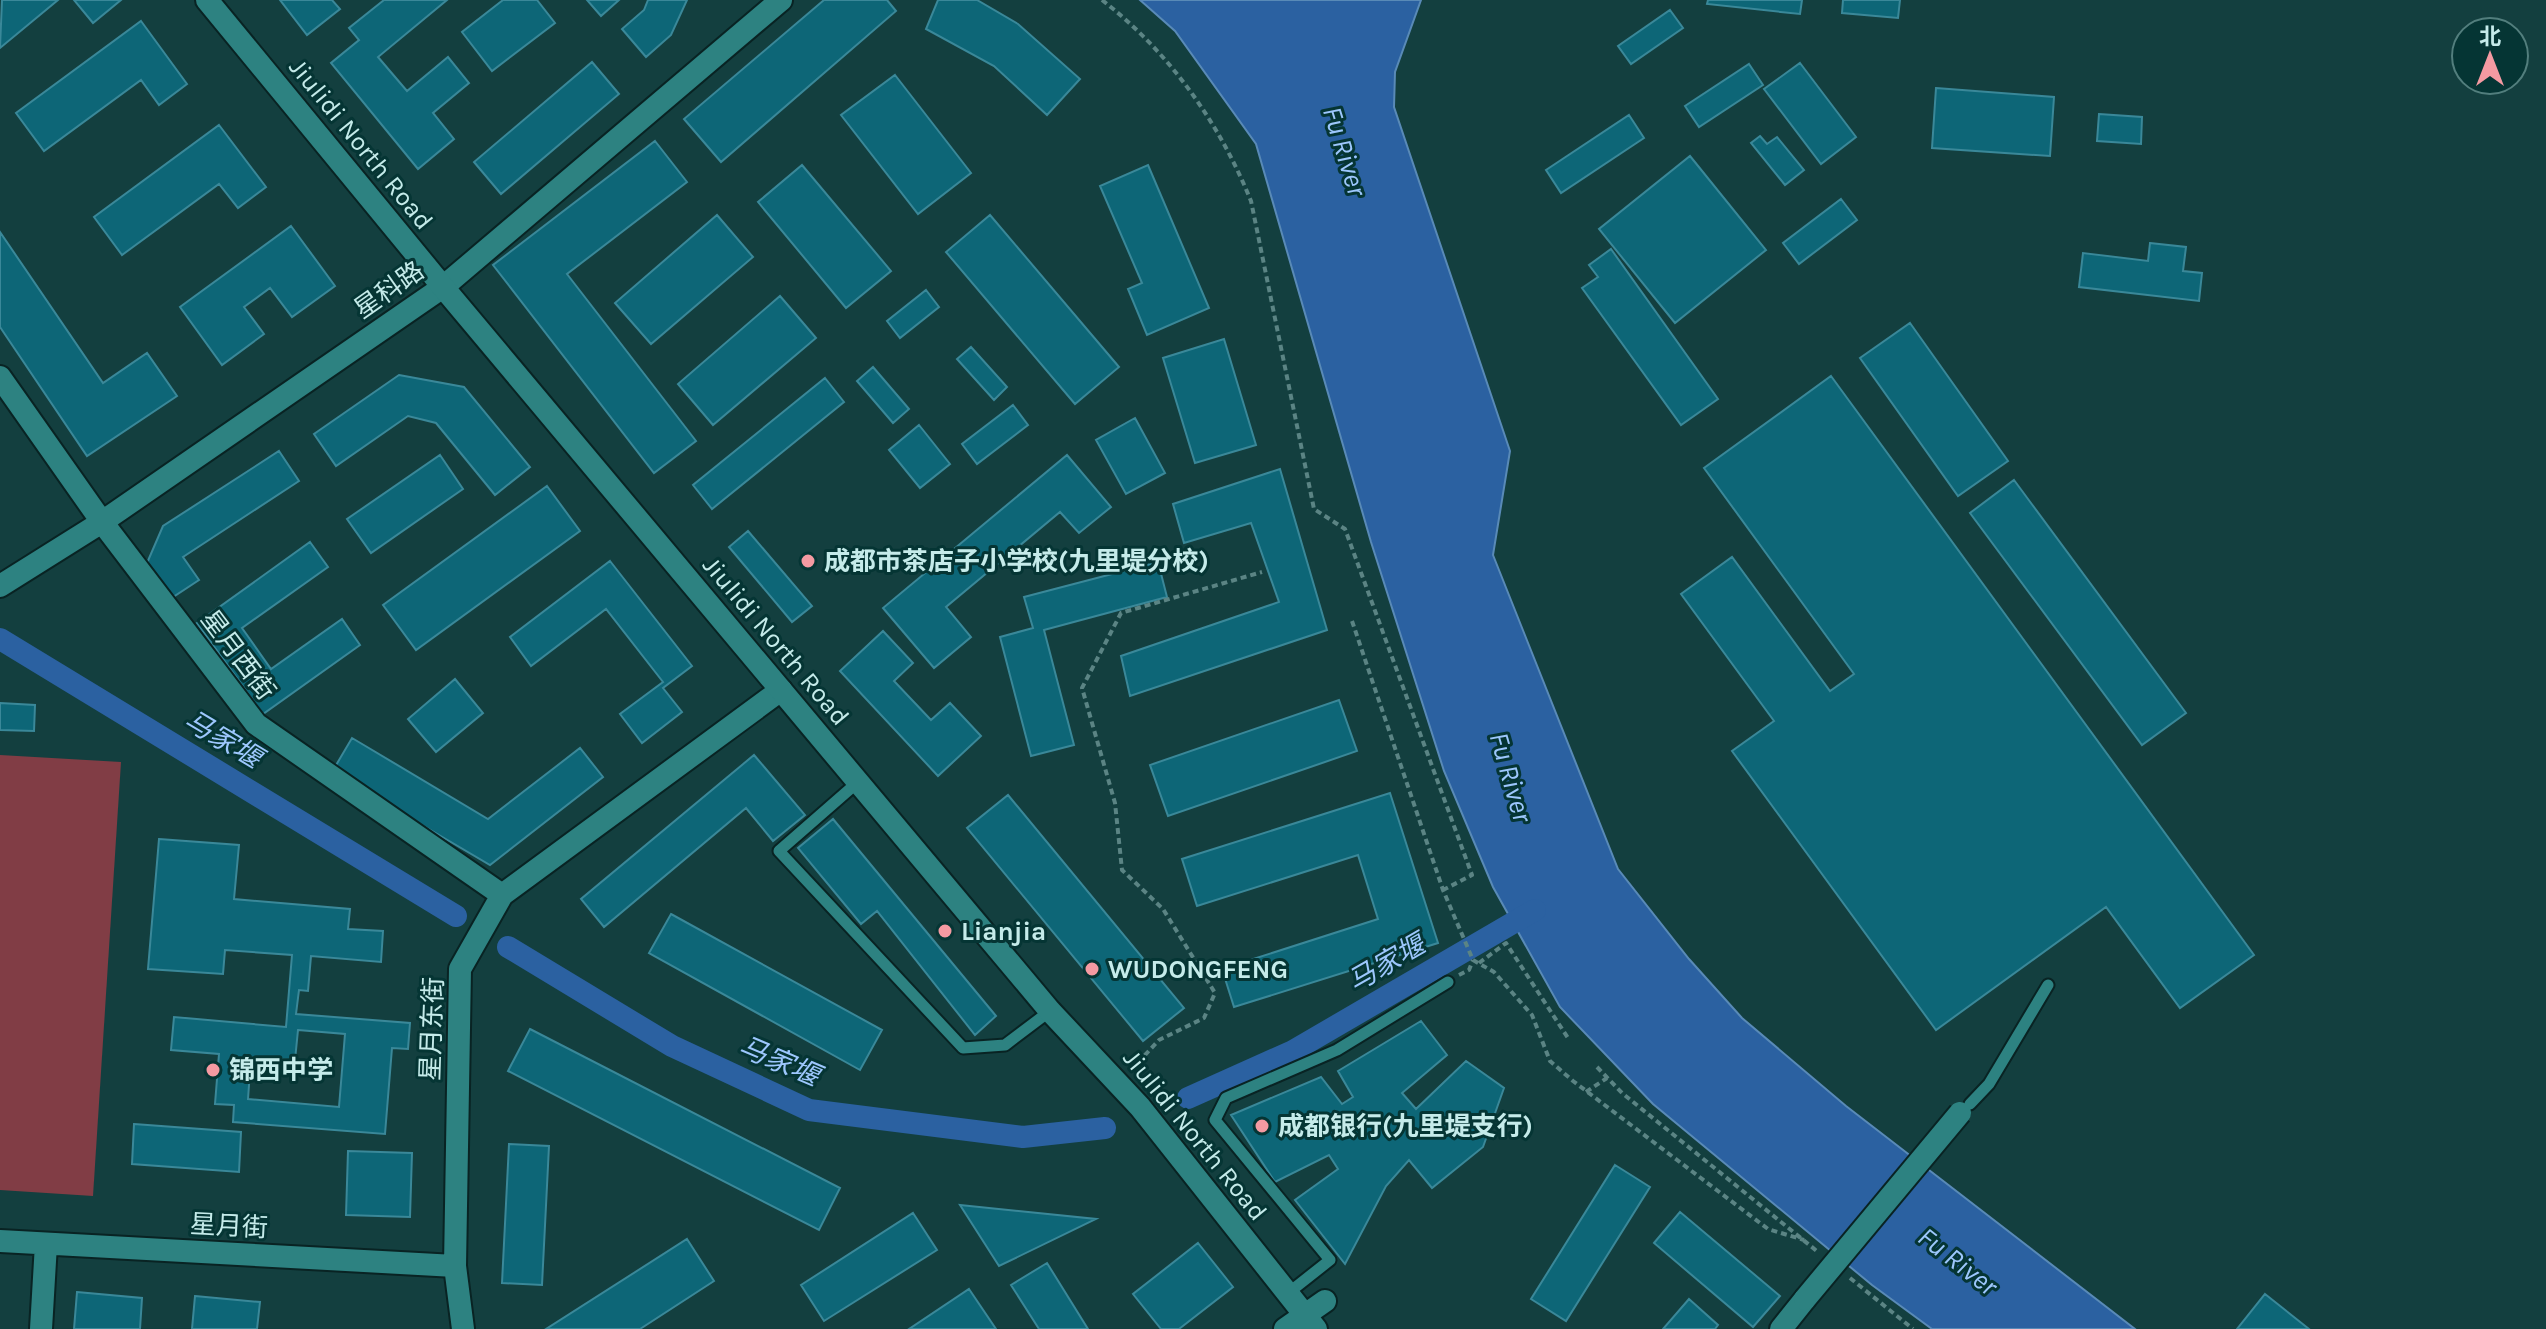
<svg xmlns="http://www.w3.org/2000/svg" width="2546" height="1329" viewBox="0 0 2546 1329" font-family="Karla,'Noto Sans SC',sans-serif">
<style>
.green{fill:#813d45}
.water{fill:#2b61a1;stroke:#598ab7;stroke-width:2}
.lines{fill:none;stroke-linecap:round;stroke-linejoin:round}
.canal{stroke:#2b61a1;stroke-width:22}
.building{fill:#0d6677;stroke:#3a8899;stroke-width:2;fill-rule:evenodd}
.service-casing{stroke:#092323;stroke-width:15}
.minor-casing{stroke:#092323;stroke-width:26}
.tertiary-casing{stroke:#092323;stroke-width:26}
.path{stroke:#5b8484;stroke-width:4;stroke-dasharray:6 4;stroke-linecap:butt}
.service{stroke:#2d8281;stroke-width:11}
.minor{stroke:#2d8281;stroke-width:22}
.tertiary{stroke:#2d8281;stroke-width:22}
.minor-bridge-casing{stroke:#092323;stroke-width:26;stroke-linecap:butt}
.minor-bridge{stroke:#2d8281;stroke-width:22}
.poi-dot{fill:#f49aa2;stroke:#053534;stroke-width:3}
.labels{text-anchor:middle;dominant-baseline:central;stroke-width:6;stroke-linejoin:round;paint-order:stroke}
.street-label{font-size:26px;fill:#c5ebea;stroke:#053534}
.poi-label{font-size:26px;font-weight:bold;fill:#c5ebea;stroke:#053534;text-anchor:start}
.water-label{font-size:28px;font-style:italic;fill:#9dc7fd;stroke:#053534}
</style>
<rect width="100%" height="100%" fill="#133f3f"/>
<path class="green" d="M0 755 121 762 93 1196 0 1190Z"/>
<path class="water" d="M1140 0H1421L1395 72 1394 107 1510 451 1493 555 1618 869 1689 959 1742 1018 1846 1106 2135 1329H1932L1872 1285 1653 1104 1560 1007 1493 887 1444 771 1371 542 1256 144 1175 31Z"/>
<g class="lines">
<path class="canal" d="M0 639 456 916
M508 947 672 1046 809 1110 1023 1137 1105 1128
M1188 1098 1293 1051 1535 910"/>
</g>
<path class="building" d="M2 0H58L0 48Z
M74 0H121L93 23Z
M280 0H332L340 9 307 35Z
M384 0H447L378 57 407 91 448 57 469 83 433 113 454 139 418 169 331 63 359 40 349 28Z
M503 0H537L555 23 492 71 462 32Z
M587 0H619L601 16Z
M648 0H687L671 35 646 57 622 29 644 10Z
M824 0H887L896 11 721 162 684 119Z
M938 0H977L1018 24 1080 79 1047 115 994 66 926 29Z
M1708 0H1802L1800 14 1707 4Z
M1843 0H1900L1898 18 1842 13Z
M1670 10 1683 28 1631 64 1618 46Z
M141 21 187 84 159 105 141 80 44 151 16 113Z
M592 62 619 94 501 194 474 162Z
M1800 63 1856 137 1821 164 1764 89Z
M1749 64 1763 85 1699 127 1685 106Z
M895 75 971 173 918 214 841 115Z
M1936 88 2054 97 2050 156 1932 148Z
M2099 114 2142 117 2141 144 2097 141Z
M1629 115 1644 138 1561 193 1546 170Z
M219 125 266 187 238 208 219 184 122 255 94 217Z
M1760 136 1767 144 1777 137 1804 170 1785 185 1751 143Z
M655 141 687 182 567 274 696 441 654 473 493 265Z
M1690 156 1766 250 1675 323 1599 229Z
M802 165 891 271 846 308 758 202Z
M1148 165 1209 308 1147 335 1128 289 1142 283 1100 186Z
M1841 199 1857 220 1799 264 1783 243Z
M717 215 753 257 651 344 615 303Z
M990 215 1119 367 1075 404 946 252Z
M291 226 335 286 292 317 270 288 244 307 264 334 222 365 180 307Z
M0 232 103 383 147 353 177 396 87 456 0 327Z
M2150 243 2186 247 2183 271 2202 273 2199 301 2079 287 2083 253 2148 261Z
M1611 249 1718 399 1681 425 1582 288 1598 277 1589 265Z
M926 290 939 307 900 338 887 321Z
M780 296 816 338 713 425 678 384Z
M1910 323 2008 461 1958 496 1860 358Z
M1224 339 1256 445 1195 463 1163 358Z
M971 347 1007 387 994 400 957 359Z
M873 367 909 409 893 423 857 381Z
M399 375 464 387 530 467 495 495 436 423 408 416 336 466 314 434Z
M1831 376 2254 955 2180 1008 2106 907 1936 1030 1732 751 1774 721 1681 594 1732 557 1830 691 1854 674 1704 468Z
M825 378 844 402 712 509 693 485Z
M1013 405 1028 425 977 464 962 444Z
M1135 418 1165 473 1126 494 1096 440Z
M919 425 950 464 920 488 889 450Z
M279 451 299 481 183 557 199 580 170 599 147 563 163 526Z
M440 455 463 489 371 553 347 519Z
M1067 455 1111 507 1079 533 1060 512 946 607 971 637 934 668 883 608Z
M1280 469 1327 630 1130 696 1121 656 1279 602 1251 523 1184 543 1173 504Z
M2014 480 2186 713 2142 745 1970 513Z
M547 486 580 531 416 650 383 605Z
M748 531 812 606 792 622 729 547Z
M310 542 328 567 242 628 271 669 342 619 360 645 263 714 197 623Z
M610 561 692 666 663 688 682 712 642 743 620 714 663 682 606 609 531 666 510 637Z
M1158 562 1167 597 1044 630 1074 745 1031 756 1000 637 1033 628 1024 597Z
M883 631 913 663 894 681 931 720 950 703 981 736 938 776 840 671Z
M455 679 483 713 436 752 408 719Z
M1339 700 1357 751 1168 816 1150 765Z
M0 703 35 705 34 731 0 730Z
M352 738 488 819 580 748 603 777 490 865 332 772Z
M754 755 805 815 773 841 746 808 604 927 581 899Z
M1390 793 1438 943 1234 1007 1222 969 1378 919 1358 855 1197 906 1182 859Z
M1008 795 1184 1008 1143 1041 967 828Z
M833 819 996 1016 975 1035 877 911 861 924 798 848Z
M159 839 239 845 234 899 350 909 348 929 383 931 381 962 311 956 308 991 299 990 296 1014 410 1023 408 1049 392 1048 385 1134 233 1122 234 1105 215 1104 219 1054 171 1050 174 1017 286 1027 292 955 225 950 223 974 148 969ZM298 1030 345 1034 339 1107 248 1099 251 1057 295 1060Z
M671 914 882 1030 860 1070 649 953Z
M1421 1021 1447 1055 1402 1093 1416 1109 1466 1061 1504 1088 1483 1147 1432 1188 1409 1160 1386 1186 1345 1264 1295 1200 1338 1169 1329 1155 1275 1182 1231 1115 1321 1077 1342 1104 1353 1097 1338 1071Z
M530 1029 840 1188 819 1230 508 1071Z
M134 1124 241 1132 239 1172 132 1164Z
M509 1144 549 1146 542 1285 502 1283Z
M348 1151 412 1153 410 1217 346 1215Z
M1615 1165 1650 1187 1566 1321 1531 1299Z
M960 1205 1096 1219 999 1266Z
M1680 1212 1780 1296 1753 1327 1654 1243Z
M913 1213 937 1250 824 1321 801 1285Z
M687 1239 714 1281 640 1329H546Z
M1198 1243 1233 1287 1179 1329H1161L1133 1294Z
M1047 1263 1088 1329H1039L1011 1285Z
M969 1289 996 1329H909Z
M77 1292 142 1298 140 1329H74Z
M2265 1294 2309 1329H2237Z
M195 1296 260 1302 257 1329H192Z
M1689 1299 1718 1325 1715 1329H1663Z"/>
<g class="lines">
<g class="service-casing">
<path id="service" d="M858 782 779 851 963 1048 1005 1045 1050 1011
M1970 1104 1989 1084 2048 985
M1287 1294 1330 1260 1215 1120 1226 1098 1337 1050 1448 982"/>
</g>
<g class="minor-casing">
<path id="minor" d="M0 377 102 522 256 724 502 895
M0 586 102 522 443 287 781 0
M0 1241 455 1266
M41 1329 46 1244
M463 1329 455 1266 460 969 502 895 781 690
M1781 1329 1805 1299"/>
</g>
<g class="tertiary-casing">
<path id="tertiary" d="M207 0 443 287 1050 1011 1140 1107 1316 1329
M1285 1329 1325 1301"/>
</g>
<path class="path" d="M1102 0C1169 52 1219 122 1251 201L1314 509 1345 529 1472 875 1443 890
M1352 621 1443 890 1473 960 1494 972 1532 1015 1550 1061 1573 1081 1768 1229 1804 1240
M1479 963 1506 943 1568 1038
M1459 975 1469 970 1473 960
M1597 1067 1622 1093 1818 1252
M1131 1070 1159 1040 1204 1018 1215 993 1163 909 1122 870 1115 803 1082 688 1121 613 1262 572
M1586 1092 1607 1078
M1850 1278 1913 1329"/>
<use href="#service" class="service"/>
<use href="#minor" class="minor"/>
<use href="#tertiary" class="tertiary"/>
<g class="minor-bridge-casing">
<path id="minor-bridge" d="M1805 1299 1960 1113"/>
</g>
<use href="#minor-bridge" class="minor-bridge"/>
</g>
<g class="poi-dot">
<circle cx="808" cy="561" r="8"/>
<circle cx="945" cy="931" r="8"/>
<circle cx="1092" cy="969" r="8"/>
<circle cx="213" cy="1070" r="8"/>
<circle cx="1262" cy="1126" r="8"/>
</g>
<g class="labels">
<g class="street-label">
<text transform="translate(361 144) rotate(51)">Jiulidi North Road</text>
<text transform="translate(389 290) rotate(-35)">星科路</text>
<text transform="translate(776 641) rotate(50)">Jiulidi North Road</text>
<text transform="translate(238 655) rotate(53)">星月西街</text>
<text transform="translate(432 1029) rotate(-88)">星月东街</text>
<text transform="translate(1195 1135) rotate(51)">Jiulidi North Road</text>
<text transform="translate(229 1226) rotate(3)">星月街</text>
</g>
<g class="poi-label">
<text x="824" y="561">成都市茶店子小学校(九里堤分校)</text>
<text x="961" y="931">Lianjia</text>
<text x="1108" y="969">WUDONGFENG</text>
<text x="229" y="1070">锦西中学</text>
<text x="1278" y="1126">成都银行(九里堤支行)</text>
</g>
<g class="water-label">
<text transform="translate(1345 151) rotate(73)">Fu River</text>
<text transform="translate(223 739) rotate(31)">马家堰</text>
<text transform="translate(1511 777) rotate(74)">Fu River</text>
<text transform="translate(1386 963) rotate(-30)">马家堰</text>
<text transform="translate(779 1061) rotate(23)">马家堰</text>
<text transform="translate(1958 1261) rotate(38)">Fu River</text>
</g>
</g>
<g transform="translate(2490 56)"><circle r="38" fill="#053534" stroke="#527e7d" stroke-width="2"/>
<path d="M0-6L14 30L0 20L-14 30Z" fill="#f49aa2"/>
<text y="-12" font-size="22" font-weight="bold" text-anchor="middle" fill="#c5ebea">北</text>
</g>
</svg>
